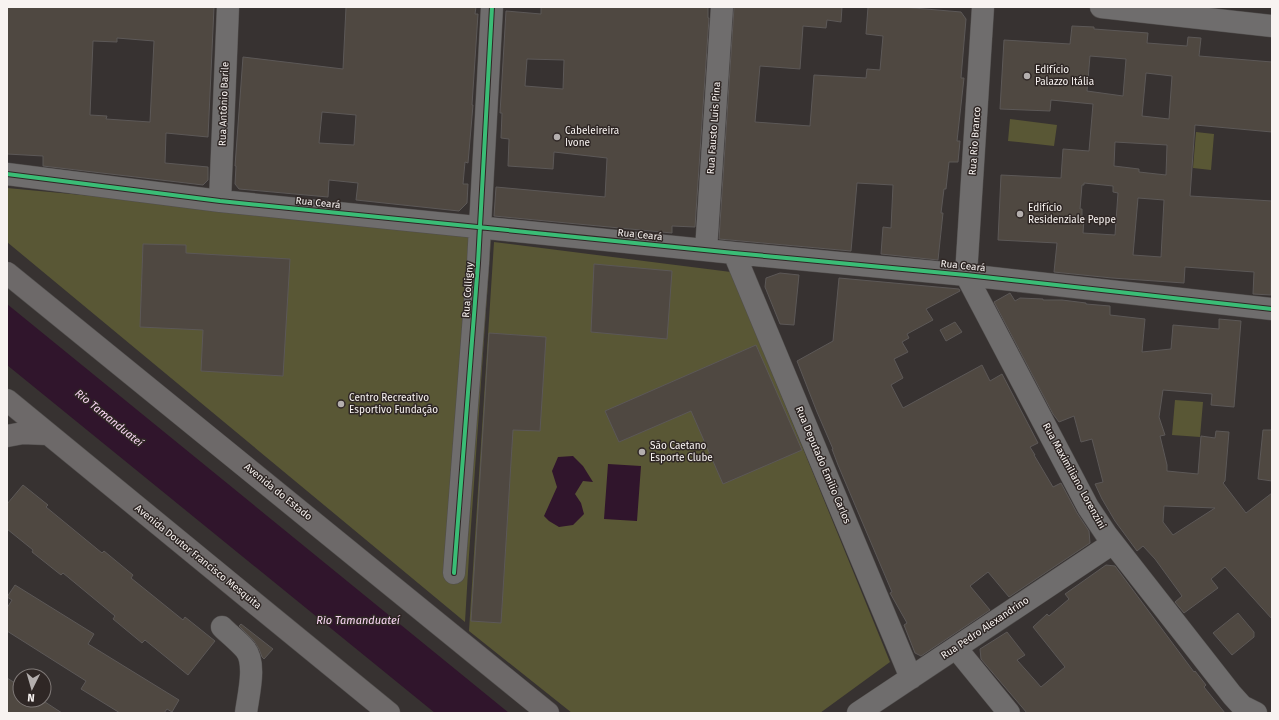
<svg xmlns="http://www.w3.org/2000/svg" width="1279" height="720" viewBox="0 0 1279 720" font-family="'Fira Sans',sans-serif">
<style>
.green{fill:#595735}
.water{fill:#30152c}
.building{fill:#4f4841;stroke:#5c5857;fill-rule:evenodd}
.lines{fill:none;stroke-linecap:round;stroke-linejoin:round}
.minor-casing{stroke:#514e4d;stroke-width:23}
.highway-casing{stroke:#514e4d;stroke-width:23}
.minor{stroke:#6f6d6d;stroke-width:22}
.highway{stroke:#6d6969;stroke-width:22}
.cycleway-casing{stroke:#2f2725;stroke-width:6}
.cycleway{stroke:#3abd76;stroke-width:4}
.poi-dot{fill:#b4afae;stroke:#2f2725;stroke-width:1.5}
.labels{text-anchor:middle;dominant-baseline:central;stroke-width:3;stroke-linejoin:round;paint-order:stroke}
.poi-label{font-size:10px;fill:#f8f3f1;stroke:#2f2725;text-anchor:start}
.street-label{font-size:10px;fill:#f8f3f1;stroke:#2f2725}
.water-label{font-size:11px;font-style:italic;fill:#f9d6f3;stroke:#2f2725}
</style>
<rect width="100%" height="100%" fill="#373231"/>
<path class="green" d="M1010 119 1057 125 1054 146 1008 141Z
M1196 132 1214 134 1211 170 1193 168Z
M7 188 222 208 491 239 469 555 465 622 7 242Z
M494 242 731 272 890 662 820 713H572L469 631Z
M1175 400 1203 402 1200 437 1172 435Z"/>
<path class="water" d="M7 304 509 713H435L7 365Z
M573 456 583 466 593 482 583 481 575 494 581 503 584 514 573 525 559 527 549 521 544 516 557 487 552 471 558 457Z
M608 464 641 466 637 521 604 519Z"/>
<path class="building" d="M7 7H214L208 137 166 133 165 163 208 167V180L203 185 43 166V156L7 154ZM117 38 154 41 150 122 106 119 107 116 90 115 93 41 117 42Z
M346 7H476L475 14H478L472 105H473L468 163 465 162 463 184H468L467 203 459 211 356 200 358 183 329 180 328 197 239 189 235 184 236 166H235L243 57 343 69ZM322 112 356 115 354 145 319 143Z
M541 7H708V18H709L695 227 672 226V233L494 216 496 187 605 197 607 158 554 152 553 169 508 166 509 139 501 138 502 113H500L506 11 541 14ZM527 59 564 60 563 89 525 86Z
M734 7H842L841 22 827 20 826 28 803 26 800 69 760 66 755 122 810 126 814 75 866 78 867 69 880 70 883 36 866 34 868 7H902L961 12 966 19 961 78H964L957 141H960L958 162H949L946 189H944L941 213H943L938 260 881 254 883 227 891 228 893 185 857 183 851 251 719 239Z
M1072 26 1094 27V29L1148 33 1147 43 1187 46 1188 37 1201 38 1199 56 1272 62V132L1195 125 1190 196 1272 201 1271 295 1253 294 1254 272 1185 267 1184 283 1112 278 1054 272 1057 243 998 240 1001 175 1061 178 1063 149 1089 151 1093 104 1051 100 1050 111 1000 109 1004 40 1070 44ZM1090 56 1126 59 1123 96 1087 91ZM1146 73 1172 76 1169 119 1142 116ZM1115 142 1167 145 1166 175 1139 172V169L1114 166ZM1084 183 1113 186V192L1118 193 1115 235 1083 233 1084 217H1082V209H1080L1082 185H1084ZM1138 198 1164 200 1161 257 1133 255Z
M143 244 186 245V253L290 259 283 376 201 371 203 330 140 327Z
M594 264 672 271 667 339 591 332Z
M780 273 799 275 794 325 780 324 765 287 766 278Z
M839 278 959 289 960 291 926 309 933 320 907 334 909 338 902 342 908 352 894 359 903 378 891 385 903 408 982 365 990 381 1002 374 1038 443 1030 447 1035 455H1034L1053 487 1061 483 1077 513 1089 531 1090 543 1009 597 988 572 970 586 990 610 921 656 915 653 904 625 907 623 890 593 892 592 838 465 832 449H833L817 412 797 361 833 341Z
M1010 293 1015 301 1020 298 1043 299V300H1062L1086 303V304L1110 306V315L1145 319 1142 352 1171 349 1173 325 1219 329V319L1241 321 1234 407 1211 405 1212 394 1163 390 1159 417 1165 435 1160 436 1167 465V471L1198 474 1201 436 1215 438 1216 431 1229 432 1225 481 1223 483 1246 513 1272 493V619L1225 567 1211 579 1218 588 1184 613 1180 608 1175 602 1182 596 1155 559 1143 546 1137 551 1115 521 1102 499 1095 484 1103 482 1092 439 1081 442 1074 416 1059 422 1053 414 994 302ZM1164 506 1215 508 1173 535 1163 522Z
M955 322 962 332 946 341 940 330Z
M489 333 546 337 540 431 513 430 501 623 471 621Z
M756 345 802 450 723 484 691 411 619 442 605 411Z
M1263 430H1272V481L1258 479Z
M23 485 48 505 46 507 102 553 104 551 133 575 131 578 183 620 185 617 215 641 188 675 145 640 142 643 113 619 115 616 63 573 61 575 32 552 33 550 7 529V504Z
M1106 565 1115 566 1194 672 1195 671 1206 685 1204 687 1225 713H1027L981 659 980 649 1007 632 1025 655 1017 660 1041 687 1065 667 1033 627 1047 614 1049 616 1069 599 1065 594Z
M15 585 94 634 88 644 179 700 172 712 167 709 164 713H120L81 689 86 681 7 631V608L12 600 7 597Z
M1238 613 1254 632V637L1232 655 1213 633Z
M241 624 273 649 264 659 262 657 259 649 254 641 239 626Z
M7 678 20 686V700H42L62 713H7Z"/>
<g class="lines">
<g class="minor-casing">
<path id="minor" d="M1101 7 1272 26
M7 174 220 201 734 253 966 275 1272 309
M220 201 228 7
M706 250 722 7
M734 253 911 678
M966 275 1088 507 1106 534 1232 695 1242 706 1256 713
M966 275 983 7
M454 573 478 263 492 7
M222 627C229 634 238 641 245 649 257 663 248 696 246 713
M956 648 1009 713
M858 713 1113 543"/>
</g>
<g class="highway-casing">
<path id="highway" d="M7 273 548 713
M7 400 252 601 389 713
M7 436 23 433 47 434"/>
</g>
<use href="#minor" class="minor"/>
<use href="#highway" class="highway"/>
<g class="cycleway-casing">
<path id="cycleway" d="M7 174 220 201 734 253 966 275 1272 309
M454 573 478 263 492 7"/>
</g>
<use href="#cycleway" class="cycleway"/>
</g>
<g class="poi-dot">
<circle cx="1027" cy="76" r="4"/>
<circle cx="557" cy="137" r="4"/>
<circle cx="1020" cy="214" r="4"/>
<circle cx="341" cy="404" r="4"/>
<circle cx="642" cy="452" r="4"/>
</g>
<g class="labels">
<g class="poi-label">
<text x="1035" y="70">Edifício<tspan x="1035" dy="12">Palazzo Itália</tspan></text>
<text x="565" y="131">Cabeleireira<tspan x="565" dy="12">Ivone</tspan></text>
<text x="1028" y="208">Edifício<tspan x="1028" dy="12">Residenziale Peppe</tspan></text>
<text x="349" y="398">Centro Recreativo<tspan x="349" dy="12">Esportivo Fundação</tspan></text>
<text x="650" y="446">São Caetano<tspan x="650" dy="12">Esporte Clube</tspan></text>
</g>
<g class="street-label">
<text transform="translate(224 104) rotate(-88)">Rua Antônio Barile</text>
<text transform="translate(714 128) rotate(-86)">Rua Fausto Luis Pina</text>
<text transform="translate(975 141) rotate(-86)">Rua Rio Branco</text>
<text transform="translate(318 203) rotate(6)">Rua Ceará</text>
<text transform="translate(640 235) rotate(6)">Rua Ceará</text>
<text transform="translate(963 266) rotate(6)">Rua Ceará</text>
<text transform="translate(468 290) rotate(-86)">Rua Colligny</text>
<text transform="translate(823 465) rotate(67)">Rua Deputado Emilio Carlos</text>
<text transform="translate(1074 476) rotate(61)">Rua Maximiliano Lorenzini</text>
<text transform="translate(278 492) rotate(39)">Avenida do Estado</text>
<text transform="translate(198 557) rotate(39)">Avenida Doutor Francisco Mesquita</text>
<text transform="translate(985 628) rotate(-34)">Rua Pedro Alexandrino</text>
</g>
<g class="water-label">
<text transform="translate(109 418) rotate(39)">Rio Tamanduateí</text>
<text x="358" y="620">Rio Tamanduateí</text>
</g>
</g>
<rect width="1279" height="720" fill="none" stroke="#f8f3f1" stroke-width="16"/>
<g transform="translate(32 688) rotate(185)"><circle r="19" fill="#2f2725" stroke="#7f7977"/>
<path d="M0-3L7 15L0 10L-7 15Z" fill="#b4afae"/>
<text y="-6" font-size="11" font-weight="bold" text-anchor="middle" fill="#f8f3f1">N</text>
</g>
</svg>
